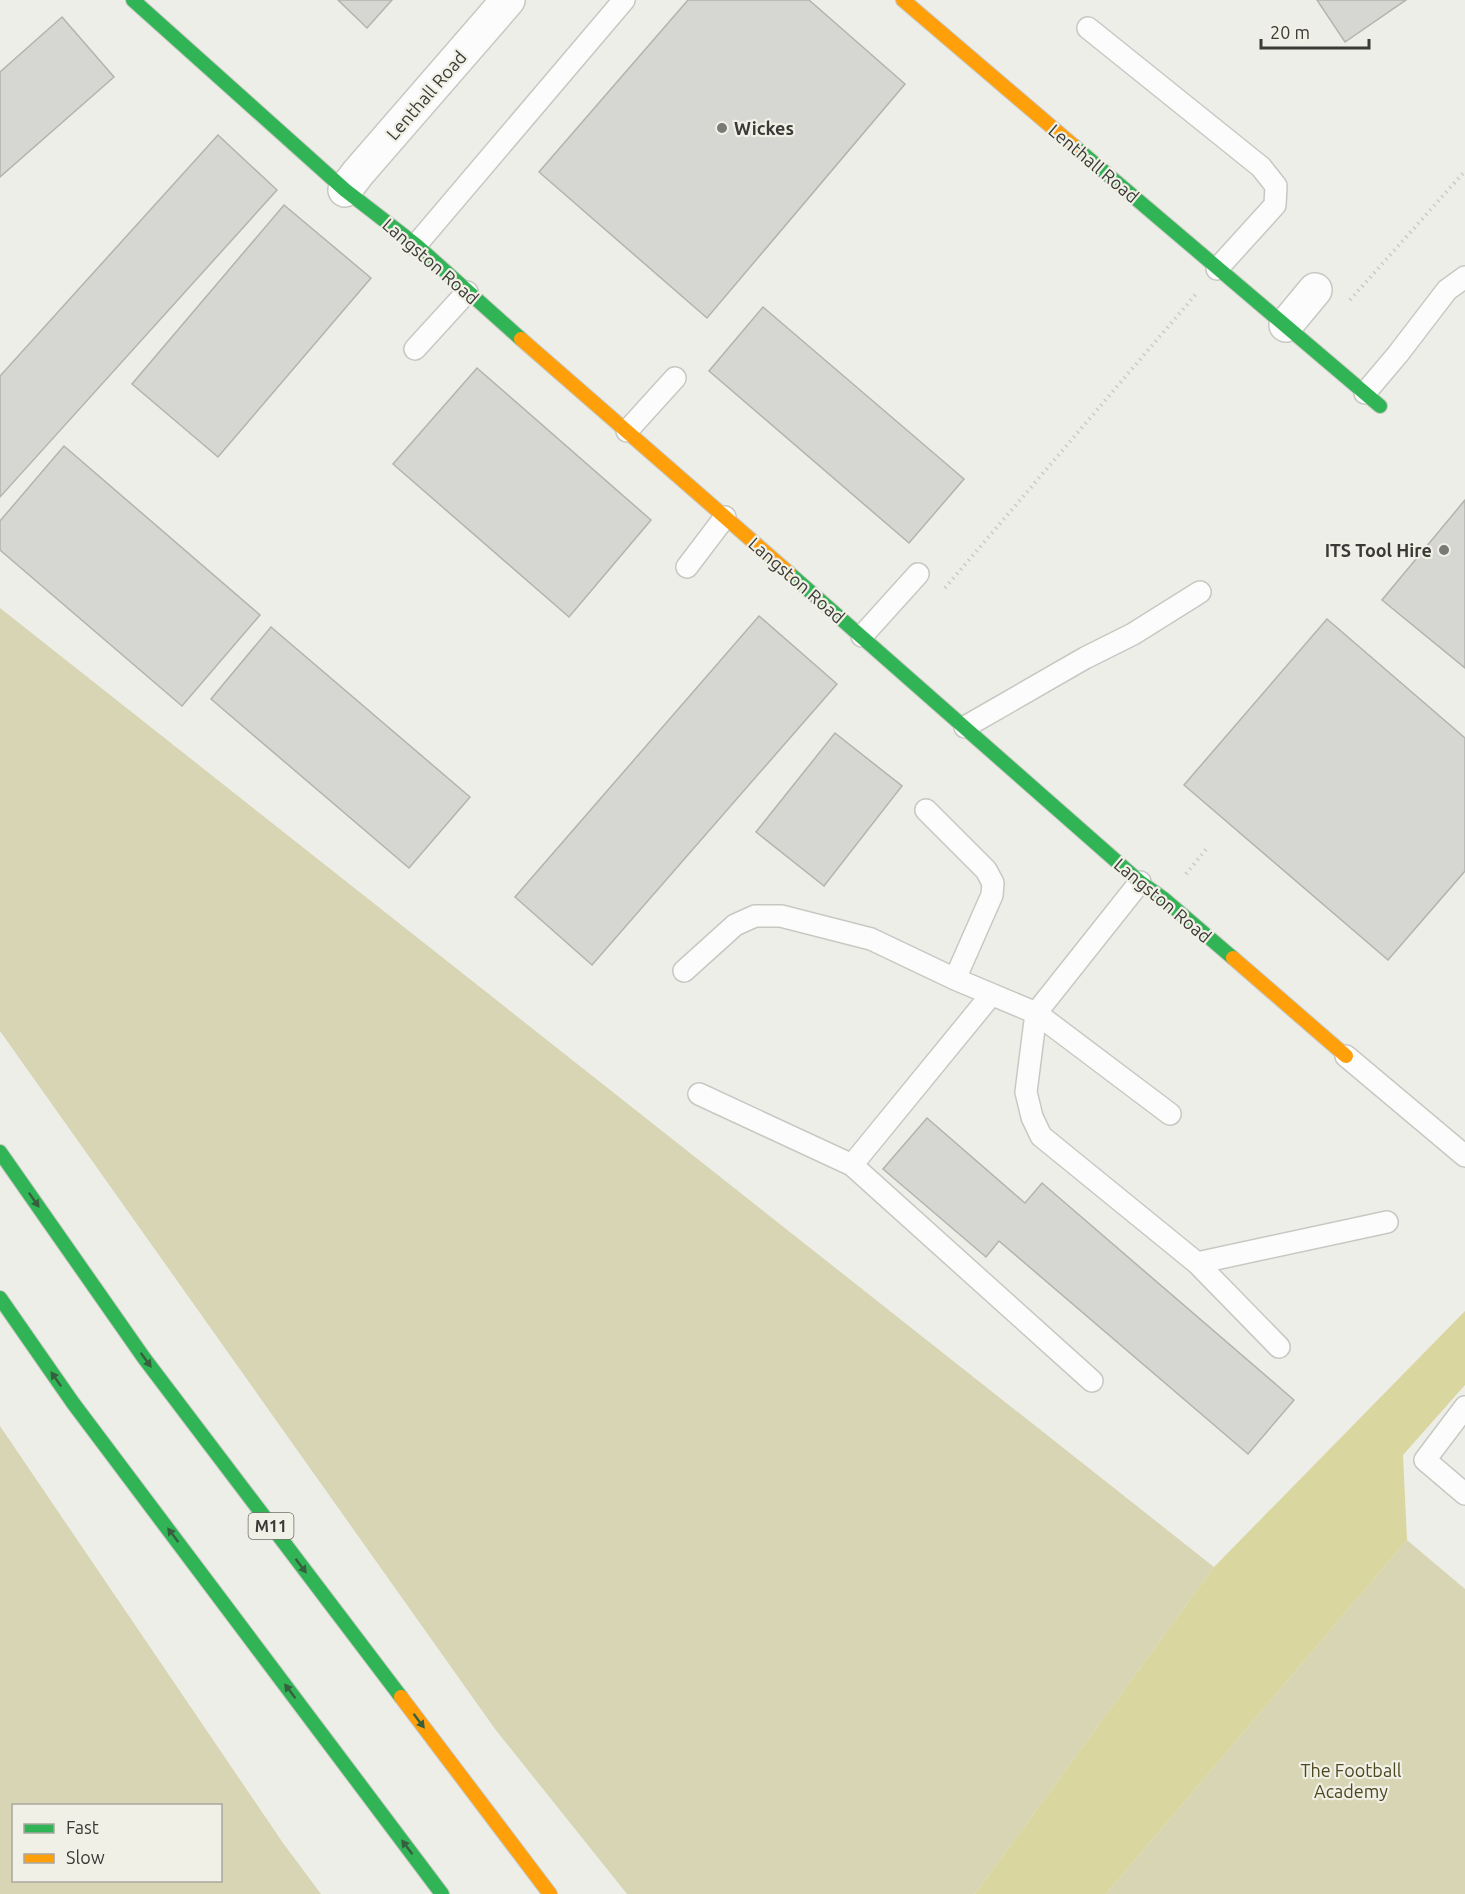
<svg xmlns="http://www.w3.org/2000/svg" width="1465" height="1894" viewBox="0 0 1465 1894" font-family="Ubuntu,sans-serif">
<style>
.green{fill:#d7d5b3;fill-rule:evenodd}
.forest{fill:#dad69f}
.building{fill:#d6d6d2;stroke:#b3b3af;stroke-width:1.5}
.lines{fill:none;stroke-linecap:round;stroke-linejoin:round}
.lane-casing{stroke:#c8c8c3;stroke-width:24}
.street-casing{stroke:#c8c8c3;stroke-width:36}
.fast-casing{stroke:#c8c8c3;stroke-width:16}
.slow-casing{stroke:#c8c8c3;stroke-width:16}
.path{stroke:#cbcbc9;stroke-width:4;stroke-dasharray:1.5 4.5;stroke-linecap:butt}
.lane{stroke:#fcfcfc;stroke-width:21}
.street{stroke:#fcfcfc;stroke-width:33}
.fast{stroke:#30b455;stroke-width:14}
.slow{stroke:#ff9f0a;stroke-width:14}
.oneway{fill:#375f3f}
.poi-dot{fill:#797975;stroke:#f1f0e6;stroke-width:2}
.labels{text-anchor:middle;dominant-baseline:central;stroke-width:4.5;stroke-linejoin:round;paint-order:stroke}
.shield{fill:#f1f0e6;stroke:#71716b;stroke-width:1.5}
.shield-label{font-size:16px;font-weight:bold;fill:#3a3a36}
.street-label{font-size:18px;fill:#3a3a36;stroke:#f1f0e6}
.poi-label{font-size:18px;font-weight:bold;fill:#3a3a36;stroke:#f1f0e6;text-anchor:start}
.park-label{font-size:18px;fill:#4c4820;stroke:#f1f0e6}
</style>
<rect width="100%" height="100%" fill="#eeeee9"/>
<path class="green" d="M0 608 1214 1567 975 1894H627L495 1729 0 1031Z
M0 1426 283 1843 321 1894H0ZM14 1806H220V1880H14Z
M1407 1540 1465 1589V1894H1106Z"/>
<path class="forest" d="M1465 1311V1385L1403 1455 1407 1540 1106 1894H975L1214 1567Z"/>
<path class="building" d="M338 0H392L367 28Z
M688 0H809L905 84 707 318 539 172Z
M1317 0H1406L1345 42Z
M62 17 114 77 0 177V72Z
M218 135 277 190 0 497V376Z
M284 205 371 278 218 457 132 384Z
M763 307 964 479 909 543 709 371Z
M477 368 651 520 569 617 393 464Z
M64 446 260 615 182 706 0 550V521Z
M1465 500V668L1382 600Z
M759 616 837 684 592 965 515 897Z
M1327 619 1465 738V871L1388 960 1184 785Z
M271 627 470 797 409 868 211 699Z
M835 733 902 786 824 886 756 832Z
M927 1118 1025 1203 1042 1183 1294 1400 1248 1454 999 1241 986 1257 883 1169Z"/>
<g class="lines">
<g class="lane-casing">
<path id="lane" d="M1088 28 1261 167 1276 186 1275 205 1217 269
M416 245 624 0
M415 349 467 292
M1365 393 1398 354 1447 290 1465 277
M627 431 675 378
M687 567 725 517
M862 636 918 574
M965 727 1085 658 1133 634 1200 592
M926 810 986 870 993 883 992 895 955 979
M1140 882 1036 1013 1026 1092 1032 1117 1041 1136 1197 1263 1387 1222
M684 971 735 925 755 916H781L871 939 955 979 1036 1013 1170 1114
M1346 1056 1465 1156
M699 1094 852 1165 1092 1381
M852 1165 991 995
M1197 1263 1279 1347
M1465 1407 1425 1460 1465 1494"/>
</g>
<g class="street-casing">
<path id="street" d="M345 190 358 173 508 0
M1286 325 1315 290"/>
</g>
<g class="fast-casing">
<path id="fast" d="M133 0 345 190 416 245 521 339
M1074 146 1380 406
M789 573 1140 882 1164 899 1233 958
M0 1152 144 1358 401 1697
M0 1298 73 1403 442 1894"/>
</g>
<g class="slow-casing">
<path id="slow" d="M903 0 1074 146
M521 339 789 573
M1233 958 1346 1056
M401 1697 550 1894"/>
</g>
<path class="path" d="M1350 300 1465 171
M945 588 1196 294
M1186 874 1207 848"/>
<use href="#lane" class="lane"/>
<use href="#street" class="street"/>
<use href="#fast" class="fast"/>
<use href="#slow" class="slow"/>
</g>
<defs><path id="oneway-solid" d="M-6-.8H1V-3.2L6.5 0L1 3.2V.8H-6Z" transform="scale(1.5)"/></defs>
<g class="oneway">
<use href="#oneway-solid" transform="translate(34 1200) rotate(55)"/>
<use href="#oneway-solid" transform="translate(146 1360) rotate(54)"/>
<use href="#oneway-solid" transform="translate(56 1379) rotate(-125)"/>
<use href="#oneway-solid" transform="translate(173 1535) rotate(-127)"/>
<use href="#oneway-solid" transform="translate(301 1566) rotate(53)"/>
<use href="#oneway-solid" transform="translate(290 1691) rotate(-127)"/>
<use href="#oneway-solid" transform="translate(419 1721) rotate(53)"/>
<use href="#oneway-solid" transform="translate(407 1847) rotate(-127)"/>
</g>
<g class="poi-dot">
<circle cx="722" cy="128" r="6"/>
<circle cx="1444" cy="550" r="6"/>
</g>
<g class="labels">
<rect class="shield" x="248.5" y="1513" width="45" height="26" rx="4.5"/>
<g class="shield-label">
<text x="271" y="1526">M11</text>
</g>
<g class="street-label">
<text transform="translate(426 95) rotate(-49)">Lenthall Road</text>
<text transform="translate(1094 163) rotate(40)">Lenthall Road</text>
<text transform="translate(431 261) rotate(41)">Langston Road</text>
<text transform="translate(797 580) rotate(41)">Langston Road</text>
<text transform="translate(1163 900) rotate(40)">Langston Road</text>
</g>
<g class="poi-label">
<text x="734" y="128">Wickes</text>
<text x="1432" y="550" text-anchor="end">ITS Tool Hire</text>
</g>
<g class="park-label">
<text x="1351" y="1770">The Football<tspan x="1351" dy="21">Academy</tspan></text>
</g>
</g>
<rect x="12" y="1804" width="210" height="78" fill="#f1f0e6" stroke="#a8a7a0" stroke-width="1.5"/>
<rect x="24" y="1824" width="30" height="9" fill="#30b455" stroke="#a8a7a0" stroke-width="1.5"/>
<text x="66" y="1834" font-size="18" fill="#3a3a36">Fast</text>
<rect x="24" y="1854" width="30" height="9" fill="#ff9f0a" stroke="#a8a7a0" stroke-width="1.5"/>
<text x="66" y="1864" font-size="18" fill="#3a3a36">Slow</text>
<path d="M1261 39v9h108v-9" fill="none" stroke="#3a3a36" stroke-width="3"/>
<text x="1270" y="39" font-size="18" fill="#3a3a36" stroke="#f1f0e6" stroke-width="4.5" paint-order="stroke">20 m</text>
</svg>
